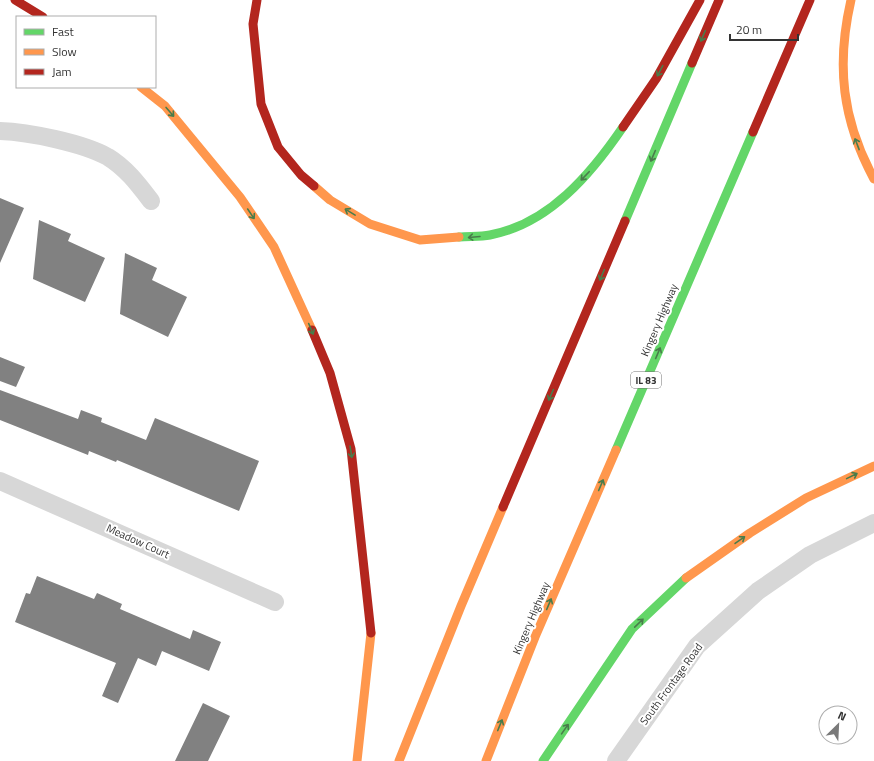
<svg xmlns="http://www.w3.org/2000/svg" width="874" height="761" viewBox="0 0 874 761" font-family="'Titillium Web',sans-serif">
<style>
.building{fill:#818181}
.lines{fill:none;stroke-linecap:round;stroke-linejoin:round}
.street{stroke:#d7d7d7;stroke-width:18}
.fast{stroke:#63d668;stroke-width:9}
.slow{stroke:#ff974d;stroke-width:9}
.jam{stroke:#b3261e;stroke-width:9}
.oneway{stroke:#497c4b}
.labels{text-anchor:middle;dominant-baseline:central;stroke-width:4;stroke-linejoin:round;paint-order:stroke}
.shield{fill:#fff;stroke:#707070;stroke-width:1}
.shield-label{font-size:10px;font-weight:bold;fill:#333}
.street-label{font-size:11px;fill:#333;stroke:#fff}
</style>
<rect width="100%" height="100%" fill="#fff"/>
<path class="building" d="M0 198 24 208 0 263Z
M39 220 71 234 68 241 105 258 85 302 33 279Z
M125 253 157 268 152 280 187 297 168 337 120 314Z
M0 357 25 367 16 387 0 381Z
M0 390 78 419 81 410 102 418 101 422 146 440 155 418 259 461 239 511 117 460 116 462 89 451 88 455 0 420Z
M37 576 94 599 97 593 122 604 120 609 190 639 193 630 221 642 209 671 162 651 156 666 138 658 118 703 102 696 116 663 15 622 26 593 30 594Z
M203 703 230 716 208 761H175Z"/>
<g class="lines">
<path class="street" d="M0 131C29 132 83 143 108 157 126 168 138 184 151 201
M0 481 275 602
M616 761 697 646 758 591 810 555 874 523"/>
<path class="fast" d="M625 221 692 63
M459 237C469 236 480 237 490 235 549 224 591 174 623 127
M616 450 753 132
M543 761 632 629 686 578"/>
<path class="slow" d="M851 0C836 65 842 120 874 179
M141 87 165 106 240 197 274 247 312 330
M314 186 330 200 370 224 420 240 459 237
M686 578 750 533 806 498 874 466
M357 761 371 633
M399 761 461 606 503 507
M486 761 535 637 616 450"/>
<path class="jam" d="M15 0 43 17
M257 0 253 24 261 104 278 147 301 175 314 186
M692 63 719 0
M623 127 656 79 700 0
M753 132 810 0
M312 330 330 373 351 449 371 633
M503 507 625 221"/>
</g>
<defs><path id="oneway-shaft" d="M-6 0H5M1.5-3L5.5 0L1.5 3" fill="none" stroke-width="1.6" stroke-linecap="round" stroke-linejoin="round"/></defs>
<g class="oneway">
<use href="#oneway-shaft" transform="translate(703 36) rotate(113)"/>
<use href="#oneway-shaft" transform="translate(660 71) rotate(118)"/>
<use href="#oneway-shaft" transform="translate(170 112) rotate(49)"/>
<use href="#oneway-shaft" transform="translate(857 144) rotate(-111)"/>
<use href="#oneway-shaft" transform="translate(653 156) rotate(113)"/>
<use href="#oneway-shaft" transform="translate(585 176) rotate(134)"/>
<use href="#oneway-shaft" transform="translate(350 212) rotate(-149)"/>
<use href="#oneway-shaft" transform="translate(251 214) rotate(56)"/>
<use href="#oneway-shaft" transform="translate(474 237) rotate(175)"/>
<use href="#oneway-shaft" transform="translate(602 275) rotate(113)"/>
<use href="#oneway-shaft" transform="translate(311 329) rotate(67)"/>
<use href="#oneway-shaft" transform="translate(658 353) rotate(-67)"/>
<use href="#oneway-shaft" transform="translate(551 395) rotate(113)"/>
<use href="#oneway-shaft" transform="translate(351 452) rotate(81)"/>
<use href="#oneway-shaft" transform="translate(852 476) rotate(-26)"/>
<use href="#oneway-shaft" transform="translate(601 485) rotate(-67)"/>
<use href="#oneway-shaft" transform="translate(740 540) rotate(-35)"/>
<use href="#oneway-shaft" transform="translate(549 604) rotate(-67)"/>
<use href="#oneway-shaft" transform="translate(639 623) rotate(-44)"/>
<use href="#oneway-shaft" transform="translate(500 725) rotate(-68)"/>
<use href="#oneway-shaft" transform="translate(565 729) rotate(-55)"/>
</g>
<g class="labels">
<rect class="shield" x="631" y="372" width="30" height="16" rx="3"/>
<g class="shield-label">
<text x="646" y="380">IL 83</text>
</g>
<g class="street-label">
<text transform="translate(659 320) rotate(-67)">Kingery Highway</text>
<text transform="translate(138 541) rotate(24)">Meadow Court</text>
<text transform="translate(531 618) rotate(-67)">Kingery Highway</text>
<text transform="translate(671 684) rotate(-54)">South Frontage Road</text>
</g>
</g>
<rect x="16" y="16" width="140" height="72" fill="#ffffff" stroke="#adadad"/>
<rect x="24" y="29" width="20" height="6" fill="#63d668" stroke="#adadad"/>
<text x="52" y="36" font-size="12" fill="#333333">Fast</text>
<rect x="24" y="49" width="20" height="6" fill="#ff974d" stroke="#adadad"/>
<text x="52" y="56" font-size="12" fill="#333333">Slow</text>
<rect x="24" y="69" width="20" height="6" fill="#b3261e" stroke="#adadad"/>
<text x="52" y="76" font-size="12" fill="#333333">Jam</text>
<g transform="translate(838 725) rotate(24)"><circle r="19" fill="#ffffff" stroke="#adadad"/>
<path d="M0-3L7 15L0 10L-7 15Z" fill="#7a7a7a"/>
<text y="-6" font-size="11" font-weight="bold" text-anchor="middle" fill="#333333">N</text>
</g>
<path d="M730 34v6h68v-6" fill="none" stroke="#333333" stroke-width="2"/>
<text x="736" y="34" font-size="12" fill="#333333" stroke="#ffffff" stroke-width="3" paint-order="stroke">20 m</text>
</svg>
